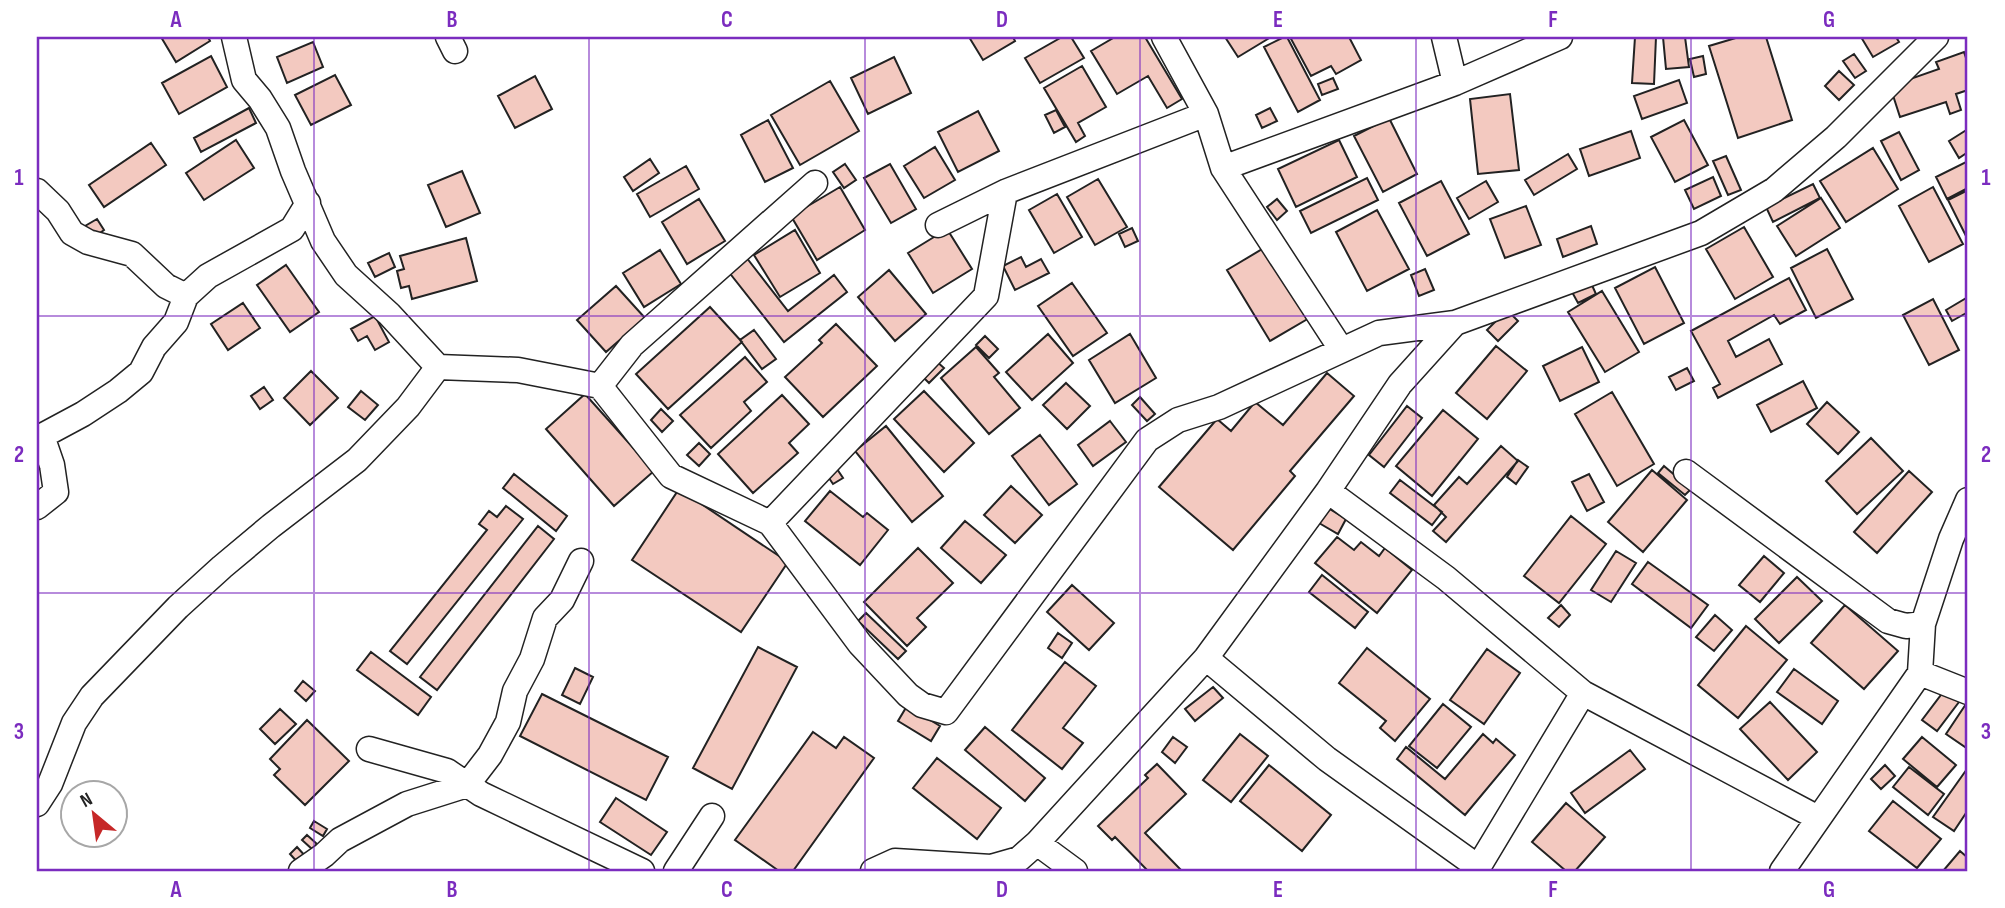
<svg xmlns="http://www.w3.org/2000/svg" width="2005" height="908" viewBox="0 0 2005 908" font-family="'Sofia Sans Condensed',sans-serif">
<style>
.building{fill:#f3c9c0;stroke:#222;stroke-width:2}
.lines{fill:none;stroke-linecap:round;stroke-linejoin:round}
.minor-casing{stroke:#222;stroke-width:27}
.minor{stroke:#fff;stroke-width:24}
.grid{fill:none;stroke:#7b2cbf;stroke-width:2;stroke-opacity:0.55}
.neatline{fill:none;stroke:#7b2cbf;stroke-width:2.5}
.grid-label{font-size:23px;text-anchor:middle;font-weight:bold;fill:#7b2cbf}
</style>
<rect width="100%" height="100%" fill="#fff"/>
<path class="building" d="M161 37H208L210 41 176 62Z
M969 37H1013L1015 41 983 60Z
M1062 37H1071L1084 58 1040 83 1025 58Z
M1115 37H1145L1182 99 1167 108 1148 76 1117 94 1091 51Z
M1225 37H1271L1238 57Z
M1284 37H1287L1320 100 1298 112 1264 47Z
M1290 37H1349L1361 60 1336 74 1331 66 1311 76Z
M1635 37H1656L1654 84 1632 83Z
M1663 37H1685L1689 67 1666 69Z
M1739 37H1766L1792 120 1738 138 1709 46Z
M1861 37H1896L1899 42 1873 57Z
M313 42 323 67 287 83 277 57Z
M1964 52 1968 64V90L1956 94 1961 110 1950 114 1946 102 1900 117 1890 86 1939 69 1936 62Z
M1854 54 1866 71 1855 78 1843 61Z
M211 56 227 87 179 114 162 83Z
M1703 56 1706 74 1694 77 1690 59Z
M894 57 911 93 868 114 851 78Z
M1082 66 1106 107 1078 123 1085 136 1076 142 1044 88Z
M1839 71 1854 85 1839 100 1825 86Z
M335 75 351 105 311 125 295 95Z
M535 76 552 109 515 128 498 96Z
M1333 78 1338 89 1322 95 1318 84Z
M1679 80 1687 103 1642 119 1634 96Z
M830 81 859 131 800 165 771 115Z
M1510 94 1519 170 1478 174 1470 99Z
M249 108 256 123 201 152 194 138Z
M1270 108 1277 121 1262 128 1256 115Z
M1056 110 1065 127 1054 133 1045 115Z
M978 111 999 151 958 172 938 132Z
M1389 118 1417 174 1383 192 1354 136Z
M768 120 793 168 765 182 741 135Z
M1684 120 1708 165 1675 182 1651 137Z
M1968 129V152L1959 158 1949 141Z
M1631 131 1640 158 1589 176 1580 149Z
M1899 132 1919 170 1901 180 1881 141Z
M236 140 254 168 204 200 186 173Z
M1339 140 1357 177 1296 207 1278 169Z
M151 143 166 165 104 207 89 185Z
M935 147 955 180 924 198 904 166Z
M1873 148 1898 189 1846 222 1820 181Z
M1568 154 1577 169 1534 195 1525 180Z
M1726 156 1741 190 1728 195 1713 161Z
M650 159 659 173 633 191 624 177Z
M1968 161V188L1947 199 1936 177Z
M845 164 856 180 844 188 833 172Z
M890 164 916 209 891 223 864 178Z
M686 166 699 189 650 217 637 194Z
M462 171 480 213 446 227 428 185Z
M1713 177 1721 196 1694 209 1685 190Z
M1367 178 1378 200 1311 233 1300 211Z
M1098 179 1127 227 1095 245 1067 197Z
M1441 181 1469 234 1427 256 1399 203Z
M1486 181 1498 202 1469 219 1457 198Z
M1813 184 1820 198 1773 222 1766 207Z
M840 187 865 230 817 260 791 216Z
M1933 187 1963 244 1929 262 1899 206Z
M1968 190V240L1948 200Z
M1057 194 1082 237 1054 253 1029 210Z
M1821 198 1840 228 1796 256 1777 226Z
M699 199 725 241 687 264 662 222Z
M1277 199 1287 211 1277 220 1267 207Z
M1526 206 1541 245 1505 258 1490 219Z
M1377 210 1409 269 1367 291 1336 232Z
M97 219 104 230 93 238 85 226Z
M1591 226 1597 244 1563 257 1557 239Z
M1744 227 1773 277 1735 299 1706 249Z
M1132 228 1138 241 1125 247 1119 234Z
M947 229 972 269 933 293 908 253Z
M795 230 820 273 780 297 754 255Z
M466 238 477 281 412 299 409 286 401 288 397 271 404 269 400 256Z
M1269 245 1311 317 1270 341 1227 270Z
M1827 249 1853 299 1816 318 1791 268Z
M660 250 681 284 644 307 623 273Z
M389 253 395 267 375 277 368 263Z
M746 257 788 311 834 275 847 292 784 342 728 271Z
M1021 257 1026 267 1041 259 1049 273 1015 290 1003 266Z
M286 265 319 312 290 332 257 285Z
M1655 267 1684 323 1644 344 1615 288Z
M1425 269 1434 290 1419 296 1411 275Z
M889 270 926 314 895 341 858 297Z
M1789 278 1806 310 1780 324 1774 315 1728 341 1736 357 1769 339 1782 364 1718 398 1713 388 1720 384 1691 331Z
M1072 283 1107 333 1073 356 1038 306Z
M1591 283 1596 294 1578 303 1572 292Z
M616 286 645 318 606 352 577 320Z
M1602 291 1639 352 1605 372 1568 312Z
M1968 297V312L1952 321 1946 310Z
M1933 299 1959 350 1929 365 1903 315Z
M243 303 260 328 228 350 211 324Z
M710 307 742 342 668 409 636 374Z
M1507 310 1518 321 1498 341 1487 330Z
M375 316 389 342 375 350 367 336 358 341 351 329Z
M836 324 877 366 823 417 785 377 822 343 819 340Z
M754 330 776 359 762 369 740 340Z
M1048 334 1073 363 1032 400 1006 372Z
M1130 334 1156 378 1115 403 1089 360Z
M985 336 998 349 989 358 976 345Z
M1496 346 1527 371 1487 419 1456 393Z
M976 347 999 373 994 377 1020 408 989 434 941 378Z
M1582 347 1599 382 1560 401 1543 366Z
M745 357 767 382 744 402 751 411 711 448 680 415Z
M935 360 944 368 929 383 921 375Z
M1687 368 1694 381 1676 390 1669 377Z
M311 371 338 398 310 425 284 398Z
M1327 373 1354 396 1290 471 1295 476 1233 550 1159 487 1217 419 1231 431 1255 402 1283 425Z
M1803 381 1817 408 1771 432 1757 405Z
M1066 383 1090 406 1067 429 1043 405Z
M264 387 273 400 260 409 251 396Z
M361 391 378 405 365 420 348 407Z
M924 391 974 443 944 472 894 419Z
M1612 392 1654 464 1617 486 1575 414Z
M585 394 654 471 614 506 546 429Z
M782 395 809 424 789 443 798 453 753 493 718 454Z
M1140 397 1155 414 1147 421 1132 405Z
M1827 402 1859 432 1838 454 1807 424Z
M1407 406 1422 418 1384 467 1369 455Z
M661 409 673 421 662 432 651 420Z
M1443 410 1478 439 1432 496 1396 466Z
M1110 421 1126 442 1093 466 1078 445Z
M886 426 943 496 912 522 855 451Z
M1040 435 1077 484 1049 505 1012 456Z
M1871 438 1903 471 1857 514 1826 481Z
M699 443 710 454 699 466 687 455Z
M1501 446 1518 461 1446 542 1433 531 1446 517 1434 505 1459 477 1467 484Z
M1518 460 1528 467 1516 484 1507 477Z
M833 463 843 478 833 484 823 469Z
M1664 466 1691 489 1685 495 1658 473Z
M1652 470 1687 500 1643 552 1608 522Z
M1909 471 1932 492 1877 553 1854 532Z
M514 474 567 516 556 531 503 488Z
M1589 474 1604 502 1587 511 1572 482Z
M1400 480 1442 512 1432 525 1390 493Z
M1011 486 1042 515 1015 543 984 515Z
M679 489 788 562 741 632 632 560Z
M830 491 863 517 867 513 888 530 860 565 805 521Z
M506 506 523 519 407 664 390 651 487 530 479 524 489 511 497 517Z
M1328 508 1346 519 1338 534 1319 523Z
M1571 516 1606 544 1559 603 1524 576Z
M965 521 1006 555 981 583 941 548Z
M538 526 554 539 437 690 420 677Z
M1337 537 1354 550 1361 542 1379 556 1385 548 1412 570 1377 613 1315 563Z
M918 548 953 583 917 618 926 627 907 646 864 602Z
M1616 551 1636 563 1611 602 1591 590Z
M1764 556 1784 573 1760 602 1739 585Z
M1648 562 1708 605 1691 628 1632 584Z
M1322 575 1368 612 1355 628 1309 592Z
M1797 577 1822 601 1779 643 1755 619Z
M1072 585 1114 623 1089 650 1047 612Z
M1561 605 1570 615 1559 627 1548 618Z
M1845 605 1898 651 1864 689 1811 643Z
M866 613 906 651 898 659 858 621Z
M1715 615 1732 630 1714 651 1696 637Z
M1746 626 1787 660 1738 718 1698 685Z
M1058 633 1072 643 1062 658 1048 648Z
M758 647 797 667 732 789 693 768Z
M1367 648 1430 699 1395 741 1380 728 1386 721 1339 683Z
M1487 649 1520 673 1484 724 1450 700Z
M371 652 431 697 418 715 357 670Z
M1065 662 1096 686 1063 728 1083 743 1062 769 1012 730Z
M575 668 593 677 580 704 562 695Z
M1794 669 1838 701 1822 724 1777 692Z
M303 681 315 691 306 701 295 691Z
M1213 687 1223 698 1195 721 1185 709Z
M1947 687 1962 698 1937 731 1922 720Z
M542 694 668 757 646 800 520 736Z
M1968 701V749L1946 734Z
M1770 702 1817 752 1788 780 1740 729Z
M1443 704 1471 727 1437 768 1409 746Z
M907 706 940 726 931 741 898 721Z
M280 709 296 724 275 744 260 729Z
M307 720 349 761 305 805 274 775 280 769 270 759Z
M985 727 1045 778 1025 801 965 750Z
M813 732 836 748 844 737 874 758 793 871H779L735 840Z
M1240 734 1268 756 1231 802 1203 780Z
M1483 734 1493 743 1496 739 1515 755 1465 815 1397 759 1406 747 1445 779Z
M1173 737 1187 747 1175 763 1162 752Z
M1922 737 1956 765 1937 787 1903 759Z
M1630 750 1645 769 1585 813 1571 793Z
M937 758 1001 808 977 839 913 788Z
M1157 764 1186 794 1145 833 1182 871H1148L1115 837 1112 840 1098 826 1148 778 1145 775Z
M1269 765 1331 815 1302 851 1240 801Z
M1885 765 1895 776 1881 789 1871 779Z
M1909 767 1944 794 1928 815 1893 787Z
M1967 769 1968 810 1954 831 1933 817Z
M616 798 667 832 651 855 600 822Z
M1893 801 1941 839 1917 868 1869 831Z
M1566 803 1605 837 1575 871H1566L1532 842Z
M314 821 327 829 323 836 310 828Z
M307 835 317 844 312 849 302 840Z
M297 847 307 858 300 865 290 854Z
M1960 851 1968 858V871H1943Z"/>
<g class="lines">
<g class="minor-casing">
<path id="minor" d="M234 37 244 80 260 99 278 128 293 171 323 241 346 275 389 314 438 367
M448 37 455 51
M1164 37 1206 114 1223 168 1341 349
M1444 37 1455 83
M1223 168 1455 83 1560 37
M815 183 632 345 600 386 671 476 770 523 860 644 908 695 922 705 946 712 1147 440 1178 420 1219 407 1379 333 1455 323
M37 191 58 211 72 233 88 242 132 254 166 286 186 296
M938 225 1005 192 1206 114
M1686 472 1888 621 1906 626 1923 624
M1328 491 1446 578 1583 693 1818 818
M37 507 56 492 52 465 42 436 83 414 118 391 141 372 154 347 176 322 186 296 208 276 292 229 308 203
M770 523 986 296 1005 192
M1206 658 1327 759 1478 867
M1920 673 1968 692
M369 749 447 771 481 794 642 871
M37 804 50 784 74 723 92 696 178 607 222 567 271 526 357 460 408 407 438 367 518 370 600 386
M1037 843 1075 871
M301 871 324 855 340 840 407 804 467 785 490 755 508 722 515 691 532 659 545 618 562 600 581 561
M676 871 712 816
M873 871 895 861 991 867 1019 859 1037 843 1206 658 1328 491 1400 384 1455 323 1701 233 1774 190 1836 137 1936 37
M1476 871 1583 693
M1782 871 1920 673 1923 624 1951 539 1968 500"/>
</g>
<use href="#minor" class="minor"/>
</g>
<path class="grid" d="M314 37V871M589 37V871M865 37V871M1140 37V871M1416 37V871M1691 37V871M37 316H1968M37 593H1968"/>
<rect width="2005" height="908" fill="none" stroke="#ffffff" stroke-width="77"/>
<g transform="translate(94 814) rotate(331)"><circle r="33" fill="#ffffff" stroke="#a7a7a7" stroke-width="2"/>
<path d="M0-5L12 26L0 18L-12 26Z" fill="#c62828"/>
<text y="-10" font-size="19" font-weight="bold" text-anchor="middle" fill="#222222">N</text>
</g>
<rect x="38" y="38" width="1928" height="832" class="neatline"/>
<g class="grid-label">
<text x="176" y="27">A</text>
<text x="452" y="27">B</text>
<text x="727" y="27">C</text>
<text x="1002" y="27">D</text>
<text x="1278" y="27">E</text>
<text x="1553" y="27">F</text>
<text x="1829" y="27">G</text>
<text x="19" y="185">1</text>
<text x="1986" y="185">1</text>
<text x="19" y="462">2</text>
<text x="1986" y="462">2</text>
<text x="19" y="739">3</text>
<text x="1986" y="739">3</text>
<text x="176" y="897">A</text>
<text x="452" y="897">B</text>
<text x="727" y="897">C</text>
<text x="1002" y="897">D</text>
<text x="1278" y="897">E</text>
<text x="1553" y="897">F</text>
<text x="1829" y="897">G</text>
</g>
</svg>
